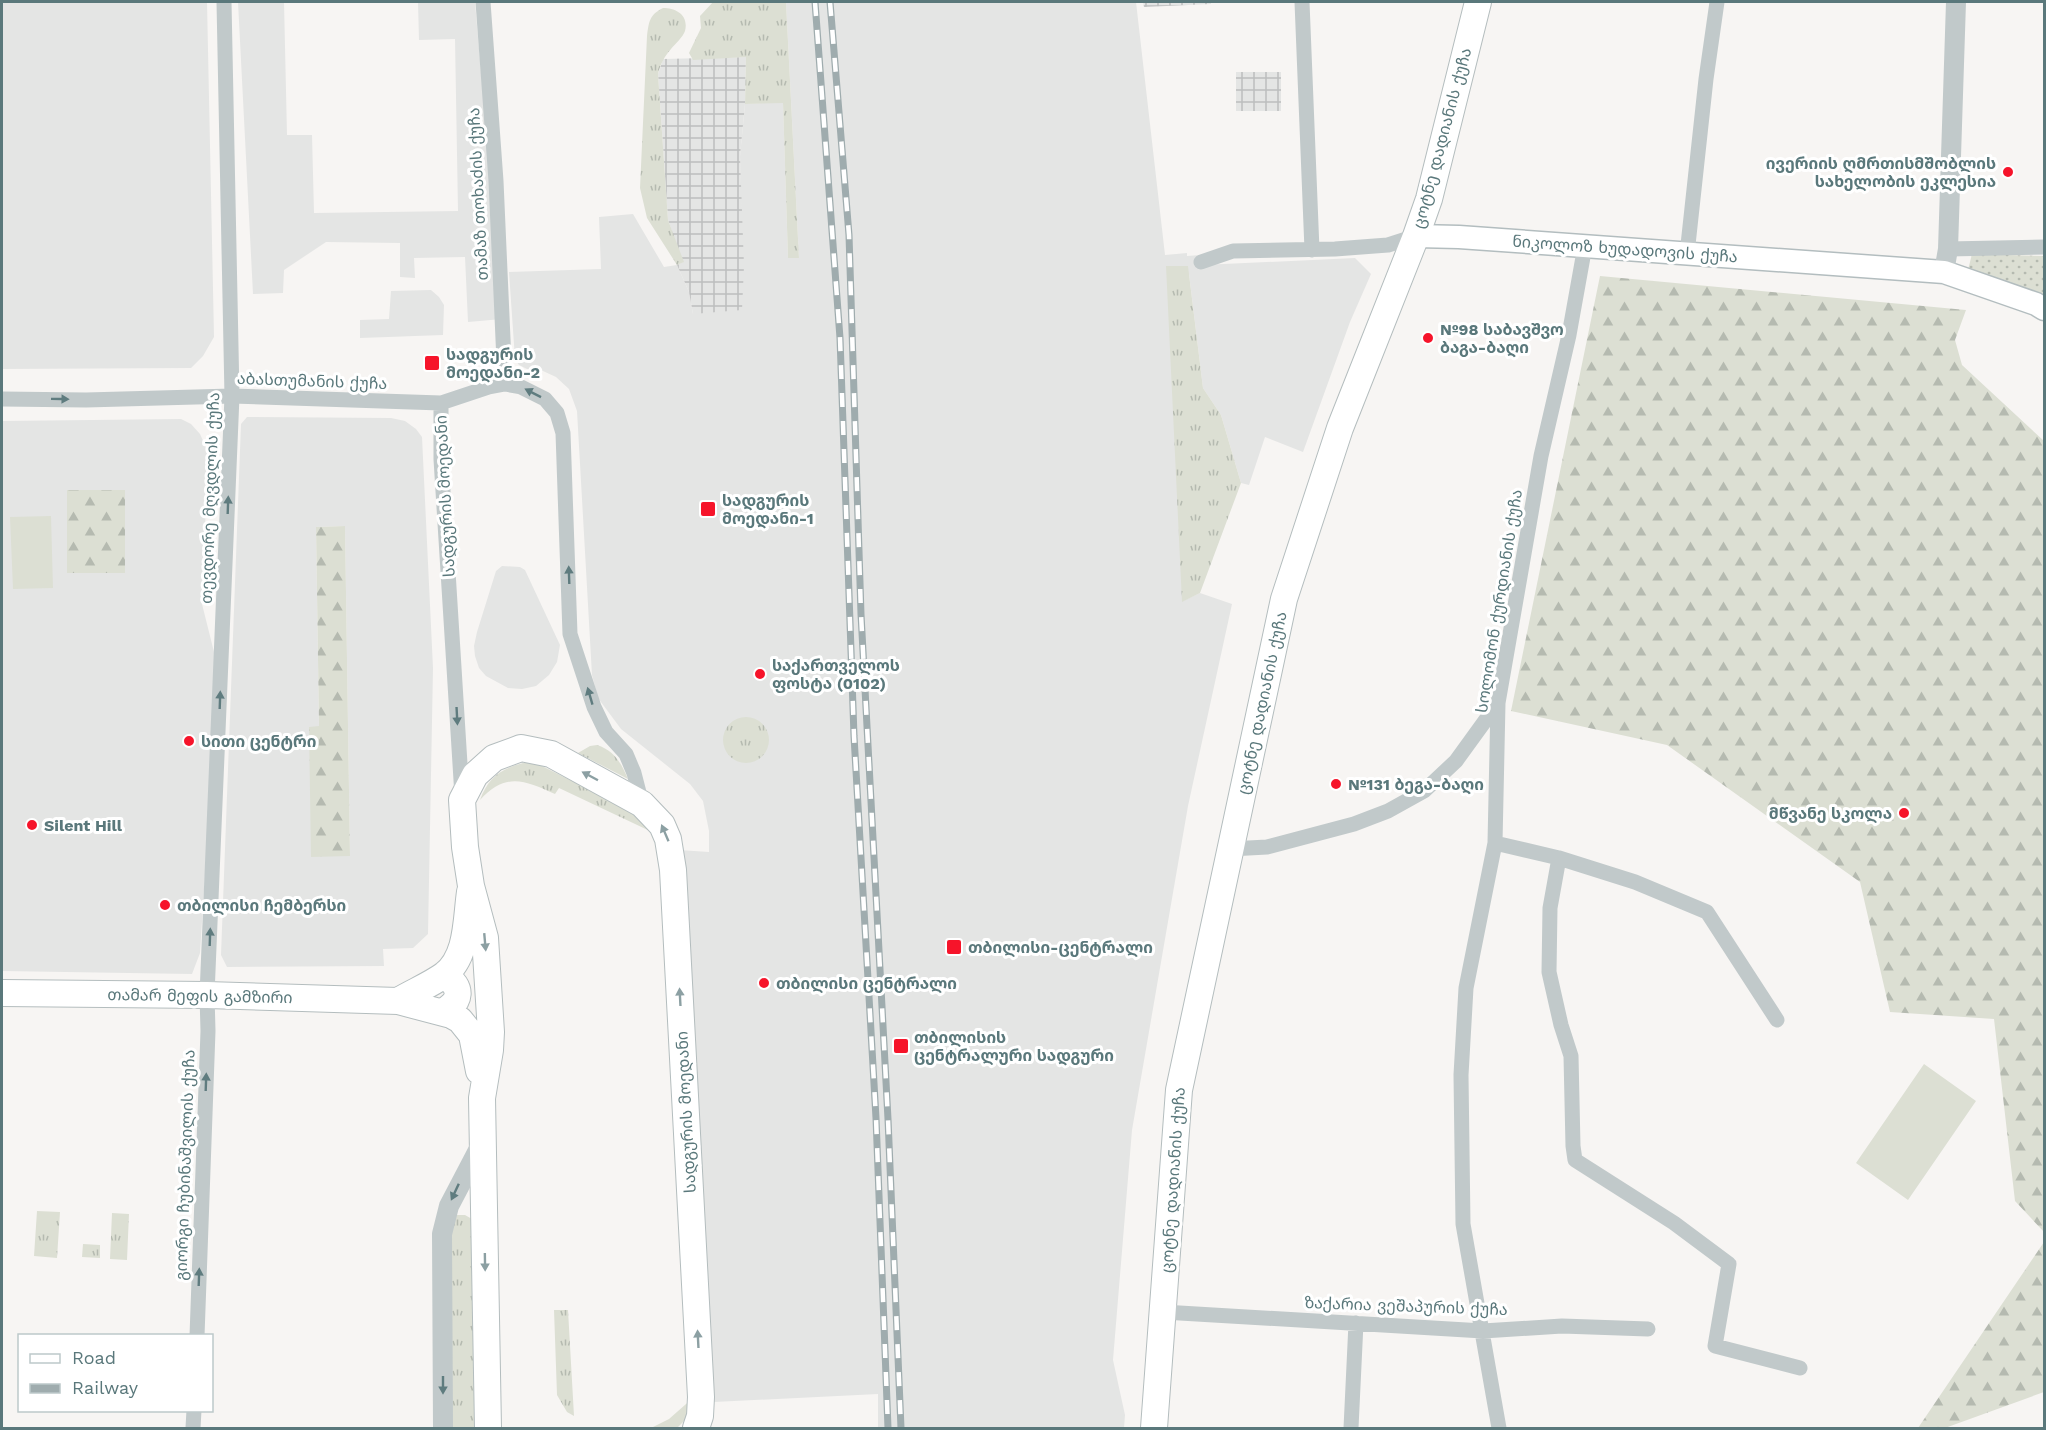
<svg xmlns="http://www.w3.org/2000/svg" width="2046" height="1430" viewBox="0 0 2046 1430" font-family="'Work Sans','Noto Sans Georgian',sans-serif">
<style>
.built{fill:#e4e5e4;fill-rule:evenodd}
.industrial{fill:url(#industrial-grid)}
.grass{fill:url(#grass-tufts)}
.forest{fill:url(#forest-firs)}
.park{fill:url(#park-dots)}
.pitch{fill:#dcdfd3}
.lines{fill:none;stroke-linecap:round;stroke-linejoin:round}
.secondary-casing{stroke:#b3bdbf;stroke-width:25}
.primary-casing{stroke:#b4bdbe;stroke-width:28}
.minor{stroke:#c1c9ca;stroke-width:15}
.tertiary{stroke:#c1c9ca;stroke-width:20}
.secondary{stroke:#fff;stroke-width:22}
.primary{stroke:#fff;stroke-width:26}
.rail-casing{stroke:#9facae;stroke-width:7}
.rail{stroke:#fff;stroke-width:4.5;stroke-dasharray:14;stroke-linecap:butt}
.oneway{fill:#5f7c7f}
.oneway2{fill:#8ca0a3}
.poi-dot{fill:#f6142a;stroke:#fff;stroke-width:2}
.labels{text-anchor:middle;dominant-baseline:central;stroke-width:6;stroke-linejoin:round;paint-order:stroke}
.street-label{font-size:16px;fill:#5a787b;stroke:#fff}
.poi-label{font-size:16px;font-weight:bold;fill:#5a787b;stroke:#fff;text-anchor:start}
</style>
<defs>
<pattern id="industrial-grid" width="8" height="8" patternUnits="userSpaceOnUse" patternTransform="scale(1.5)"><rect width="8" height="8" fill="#e4e5e4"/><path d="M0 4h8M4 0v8" fill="none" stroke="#bcbebe"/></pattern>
<pattern id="grass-tufts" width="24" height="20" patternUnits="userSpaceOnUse" patternTransform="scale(1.5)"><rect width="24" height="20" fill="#dcdfd3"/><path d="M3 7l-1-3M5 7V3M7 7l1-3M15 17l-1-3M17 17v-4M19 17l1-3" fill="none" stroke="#b5bab0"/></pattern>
<pattern id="forest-firs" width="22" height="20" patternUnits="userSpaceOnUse" patternTransform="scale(1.5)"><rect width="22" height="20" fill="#dcdfd3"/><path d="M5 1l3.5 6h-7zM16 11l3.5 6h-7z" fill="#b5bab0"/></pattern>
<pattern id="park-dots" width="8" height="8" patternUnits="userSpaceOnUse" patternTransform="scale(1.5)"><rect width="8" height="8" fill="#dcdfd3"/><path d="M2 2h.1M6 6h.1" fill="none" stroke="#b5bab0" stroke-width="1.8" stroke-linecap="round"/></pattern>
</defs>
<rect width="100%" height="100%" fill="#f7f5f3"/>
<path class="built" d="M2 2H207L214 337 203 356 191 368 2 369Z
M238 2H284L287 135H312L314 213 458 211 455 39 419 40 418 2H475L502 319 468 322 465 257 414 258 415 278 400 277V243L326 242 284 270 283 293 253 294Z
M786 2H1136L1165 255 1187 253V256L1201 255 1202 265 1355 258 1371 274 1350 322 1303 452 1265 437 1249 485 1241 483 1221 415 1203 388 1189 274 1183 601 1200 593 1232 604 1188 806 1132 1130 1113 1360 1125 1415 1124 1428H878V1394L714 1402 692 1092 679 850 709 852V831L703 801 690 784 621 729 598 698 592 675 577 411 569 389 556 377 543 371 527 369 519 365 515 359 509 272 601 269 599 217 633 214 664 267 677 265 689 292 693 314 743 287 740 156 745 104 783 102 788 258H799Z
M431 290 439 297 444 305 443 335 360 338V320L389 319 391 291Z
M247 417 391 418 405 421 416 429 422 437 433 668 428 934 413 948 383 949 384 966 227 967 221 955 241 424ZM345 526V527L350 856 310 727H319L316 527Z
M181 419 191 424 200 434 208 452 202 604 218 668 200 953 192 974 2 971V421Z
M502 566 520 567 525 570 560 645 557 662 549 675 536 686 522 689 508 688 486 676 479 668 475 656 474 646 477 632 496 571Z"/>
<path class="industrial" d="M1143 2H1211V4L1144 7Z
M746 57 745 104 740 156 744 266 742 310 693 314 689 292 677 265 683 262 668 220 658 74 663 59Z
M1236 72H1281V111H1236Z"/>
<path class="grass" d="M713 2H786L799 258H788L783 103 745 104 746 57 693 60 689 53 701 28 700 16Z
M663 8C676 8 689 15 685 31 683 37 675 44 671 49 664 57 660 65 658 74L668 220 684 262 677 265 647 218 640 188 647 36C649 22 649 15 663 8Z
M1166 266H1188L1203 388 1221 415 1241 483 1200 593 1182 602Z
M723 740a23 23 0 1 1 46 0a23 23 0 1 1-46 0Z
M597 745C615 751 621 763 628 779L578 753 590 746Z
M523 763H536L644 817 652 832 559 788 555 794C524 780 506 772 480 800 488 778 500 769 523 763Z
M37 1211 60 1212 57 1258 34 1256Z
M112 1213 129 1214 127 1260 110 1259Z
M457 1215H465L472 1219 476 1428H450L447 1220Z
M83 1244 100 1245V1258L82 1257Z
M554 1310H568L574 1416 567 1412 557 1395Z
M694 1397 686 1419 677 1428H651L669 1419Z"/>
<path class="forest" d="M1600 276 1966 310 1955 340 1962 365 2044 441V1232L2015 1201 1994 1019 1890 1012 1860 882 1667 745 1511 711Z
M67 490H125V573H67Z
M345 526 350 856 311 857 309 727 319 726 316 527Z
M2044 1242V1392L1945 1428H1918Z"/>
<path class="park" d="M1972 254 2044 256V302L1967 274Z"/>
<path class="pitch" d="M51 516 53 588 13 589 10 517Z
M1924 1064 1976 1101 1908 1200 1856 1163Z"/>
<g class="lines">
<g class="secondary-casing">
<path id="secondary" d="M1416 236 1459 237 1944 272 2036 304 2044 309"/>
</g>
<g class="primary-casing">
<path id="primary" d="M2 993 207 995 398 1001 451 1015 460 1020 472 1035 479 1071
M398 1001C413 992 430 985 444 975 468 957 466 919 470 892
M442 1012C462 1002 463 987 444 975
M488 1428 482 1098 490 1050 491 1032 485 938 471 886 465 847 462 800 475 775 494 758 521 748 551 754 642 804 662 825 668 839 673 870 701 1397 700 1416 696 1428
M1154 1428 1179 1090 1284 599 1340 428 1416 236 1429 199 1478 2"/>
</g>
<path class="minor" d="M483 2 496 181 505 384
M1302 2 1312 250
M1948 249 2044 247
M1687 254 1706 79 1717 2
M1201 262 1233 251 1335 249 1388 245 1416 236
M2 399 86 400 232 396 441 403 489 387 505 384 521 387 545 399 557 413 563 433 570 634 594 707 606 732 626 754 634 773 642 804
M441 403V459L462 796
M1495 843 1559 858 1635 882 1707 912 1777 1020
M1230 849 1267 847 1354 824 1388 811 1424 791 1456 761 1498 703
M1559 858 1550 908 1549 972 1561 1025 1571 1056 1573 1146 1575 1160 1674 1223 1729 1264 1715 1346 1800 1368
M1163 1312 1483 1331 1562 1326 1648 1329
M197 1336 208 1031 207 995 232 396 224 2
M193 1428 194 1410
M1351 1428 1356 1323
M1499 1428 1463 1224 1461 1075 1466 988 1495 843 1498 703 1541 456 1569 335 1585 246"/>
<path class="tertiary" d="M1944 272 1948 249 1956 2
M443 1428 442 1234 449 1206 483 1141"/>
<use href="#secondary" class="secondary"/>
<use href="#primary" class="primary"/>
<g class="rail-casing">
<path id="rail" d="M815 2 840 338 854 736 876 1118 888 1428
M830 2 849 235 861 614 888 1119 901 1428"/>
</g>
<use href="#rail" class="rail"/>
</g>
<defs><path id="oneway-solid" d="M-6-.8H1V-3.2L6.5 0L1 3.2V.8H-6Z" transform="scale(1.5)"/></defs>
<g class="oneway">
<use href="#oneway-solid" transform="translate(533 393) rotate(-153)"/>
<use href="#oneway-solid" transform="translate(60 399) rotate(1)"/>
<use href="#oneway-solid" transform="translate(228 505) rotate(-88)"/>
<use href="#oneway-solid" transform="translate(569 575) rotate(-92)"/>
<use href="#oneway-solid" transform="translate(590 696) rotate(-106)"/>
<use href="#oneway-solid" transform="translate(220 700) rotate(-88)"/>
<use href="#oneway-solid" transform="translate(457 716) rotate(87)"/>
<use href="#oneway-solid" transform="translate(210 937) rotate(-88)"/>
<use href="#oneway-solid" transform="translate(206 1082) rotate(-88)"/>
<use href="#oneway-solid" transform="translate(455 1192) rotate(115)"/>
<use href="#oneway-solid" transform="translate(199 1277) rotate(-88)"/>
<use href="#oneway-solid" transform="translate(443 1385) rotate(90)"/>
</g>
<g class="oneway2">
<use href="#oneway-solid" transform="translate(590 776) rotate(-152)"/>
<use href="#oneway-solid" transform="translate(665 833) rotate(-113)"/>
<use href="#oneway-solid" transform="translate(485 942) rotate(85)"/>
<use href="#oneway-solid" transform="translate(680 997) rotate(-93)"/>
<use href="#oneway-solid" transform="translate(485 1262) rotate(89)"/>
<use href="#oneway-solid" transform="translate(698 1339) rotate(-93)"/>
</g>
<g class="poi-dot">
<circle cx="2008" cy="172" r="6"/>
<circle cx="1428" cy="338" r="6"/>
<rect x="424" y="355" width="16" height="16" rx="3"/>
<rect x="700" y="501" width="16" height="16" rx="3"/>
<circle cx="760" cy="674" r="6"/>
<circle cx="189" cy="741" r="6"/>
<circle cx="1336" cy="784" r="6"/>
<circle cx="1904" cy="813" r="6"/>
<circle cx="32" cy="825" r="6"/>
<circle cx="165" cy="905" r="6"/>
<rect x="946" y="939" width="16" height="16" rx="3"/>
<circle cx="764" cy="983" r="6"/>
<rect x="893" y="1038" width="16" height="16" rx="3"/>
</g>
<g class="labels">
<g class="street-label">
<text transform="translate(1442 138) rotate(-75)">ცოტნე დადიანის ქუჩა</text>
<text transform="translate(478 194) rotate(-93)">თამაზ თოხაძის ქუჩა</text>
<text transform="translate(1625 249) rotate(4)">ნიკოლოზ ხუდადოვის ქუჩა</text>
<text transform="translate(312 381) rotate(2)">აბასთუმანის ქუჩა</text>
<text transform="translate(445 496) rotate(-93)">სადგურის მოედანი</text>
<text transform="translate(210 498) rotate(-88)">თევდორე მღვდლის ქუჩა</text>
<text transform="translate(1499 601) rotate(-81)">სოლომონ ქურდიანის ქუჩა</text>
<text transform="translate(1262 703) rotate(-78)">ცოტნე დადიანის ქუჩა</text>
<text transform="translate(200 996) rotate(1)">თამარ მეფის გამზირი</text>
<text transform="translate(686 1112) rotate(-93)">სადგურის მოედანი</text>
<text transform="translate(185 1165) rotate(-88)">გიორგი ჩუბინაშვილის ქუჩა</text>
<text transform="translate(1173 1180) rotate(-86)">ცოტნე დადიანის ქუჩა</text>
<text transform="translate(1406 1306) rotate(2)">ზაქარია ვეშაპურის ქუჩა</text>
</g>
<g class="poi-label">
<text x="1996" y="163" text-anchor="end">ივერიის ღმრთისმშობლის<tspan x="1996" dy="18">სახელობის ეკლესია</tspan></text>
<text x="1440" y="329">№98 საბავშვო<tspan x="1440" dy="18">ბაგა-ბაღი</tspan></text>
<text x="446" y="354">სადგურის<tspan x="446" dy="18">მოედანი-2</tspan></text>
<text x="722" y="500">სადგურის<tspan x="722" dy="18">მოედანი-1</tspan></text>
<text x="772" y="665">საქართველოს<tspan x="772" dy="18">ფოსტა (0102)</tspan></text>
<text x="201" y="741">სითი ცენტრი</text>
<text x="1348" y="784">№131 ბეგა-ბაღი</text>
<text x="1892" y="813" text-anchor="end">მწვანე სკოლა</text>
<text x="44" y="825">Silent Hill</text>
<text x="177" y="905">თბილისი ჩემბერსი</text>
<text x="968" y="947">თბილისი-ცენტრალი</text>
<text x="776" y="983">თბილისი ცენტრალი</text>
<text x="914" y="1037">თბილისის<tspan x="914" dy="18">ცენტრალური სადგური</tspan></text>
</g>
</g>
<rect width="2046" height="1430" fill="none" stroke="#5a787b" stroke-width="6"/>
<rect x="18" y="1334" width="195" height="78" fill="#ffffff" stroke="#bdc9ca" stroke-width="1.5"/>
<rect x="30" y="1354" width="30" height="9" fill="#ffffff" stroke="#bdc9ca" stroke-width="1.5"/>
<text x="72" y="1364" font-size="18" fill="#5a787b">Road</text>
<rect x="30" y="1384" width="30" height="9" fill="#9facae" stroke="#bdc9ca" stroke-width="1.5"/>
<text x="72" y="1394" font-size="18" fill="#5a787b">Railway</text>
</svg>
